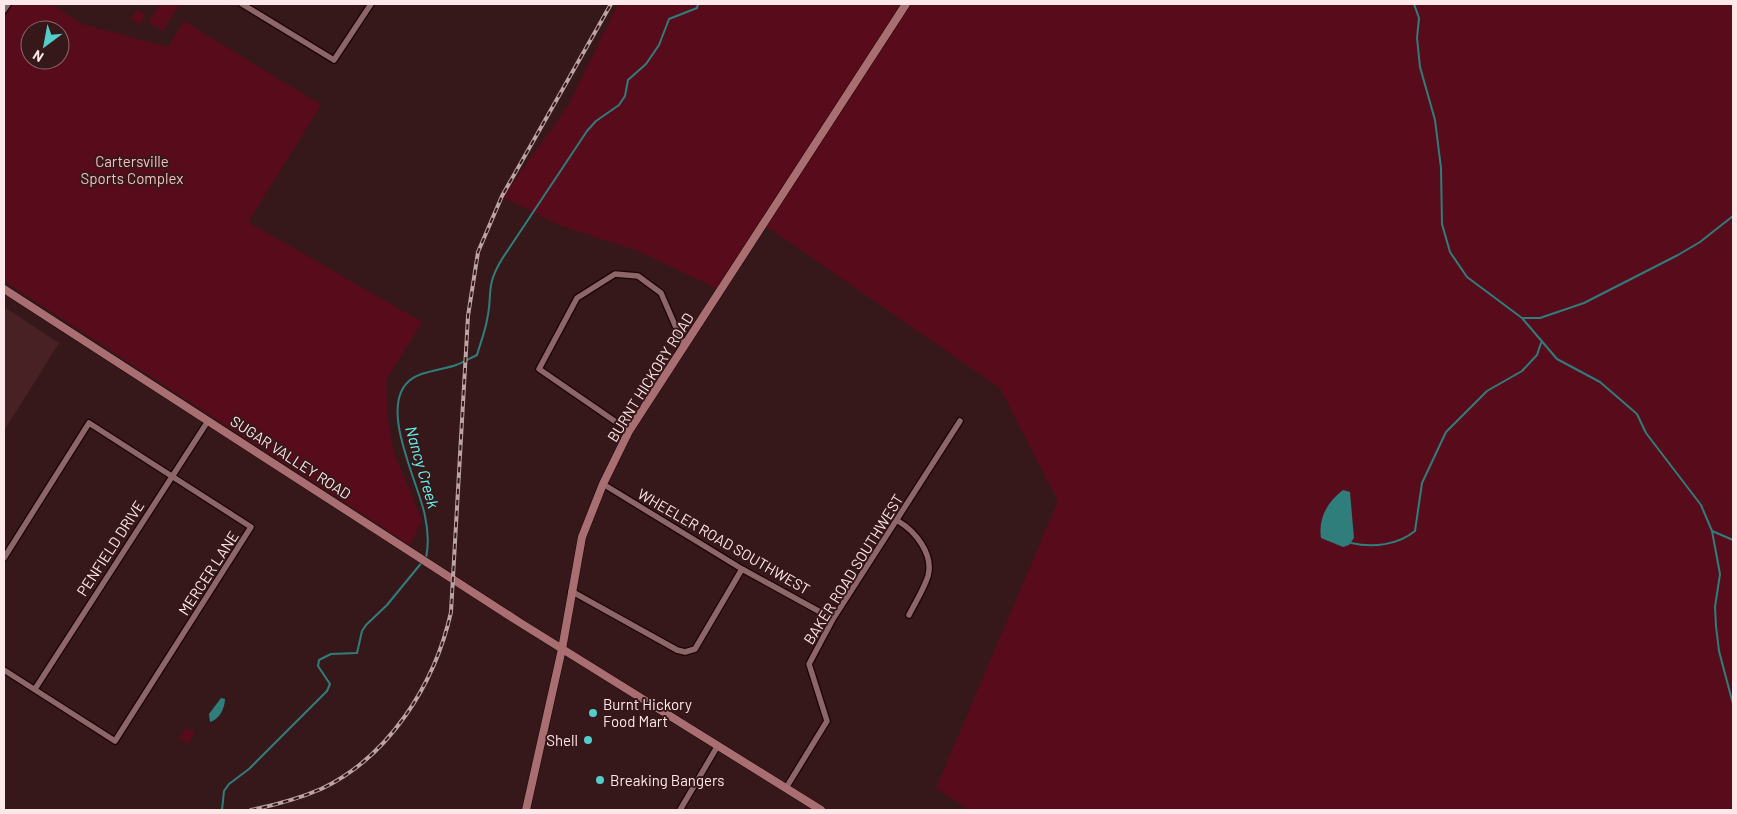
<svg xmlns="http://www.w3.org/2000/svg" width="1737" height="814" viewBox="0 0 1737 814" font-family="Barlow,sans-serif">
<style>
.built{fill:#472124}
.green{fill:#580b1b;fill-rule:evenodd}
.water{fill:#2f7e7b}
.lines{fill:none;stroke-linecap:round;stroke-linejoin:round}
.stream{stroke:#2f7e7b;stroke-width:2}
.street-casing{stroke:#1c0305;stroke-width:8}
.secondary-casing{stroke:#1c0305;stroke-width:9}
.street{stroke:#8c6668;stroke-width:5.5}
.secondary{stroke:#a86e72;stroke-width:8}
.rail-casing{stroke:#bca3a4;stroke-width:4}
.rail{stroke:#37181a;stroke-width:2;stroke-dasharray:5.5;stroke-linecap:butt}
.poi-dot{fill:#53cdc9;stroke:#37181a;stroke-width:2}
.labels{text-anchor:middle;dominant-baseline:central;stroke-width:4;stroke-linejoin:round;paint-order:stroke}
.park-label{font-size:15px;fill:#f5bfc1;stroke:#37181a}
.street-label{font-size:15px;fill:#ffe8e9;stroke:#37181a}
.poi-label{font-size:15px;fill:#ffe8e9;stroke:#37181a;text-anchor:start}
.water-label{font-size:16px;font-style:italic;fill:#64f7f2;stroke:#37181a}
</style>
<rect width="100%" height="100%" fill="#37181a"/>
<path class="built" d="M4 307 59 343 4 431Z"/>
<path class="green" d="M13 4H51L82 24 168 47 184 21 321 105 248 222 422 322 386 380 388 421 394 453 422 520 410 545 4 281V18ZM30 30H60V60H30Z
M160 4 179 5 163 31 148 22Z
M618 4H1733V810H969L936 788 1058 501 1000 388 763 224 720 290 638 251 561 226 503 197 569 104Z
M136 10 145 15 140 25 131 19Z
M186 728 195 733 188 744 179 739Z"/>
<path class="water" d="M1343 490 1350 492 1354 538 1349 545 1343 547 1321 538C1318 519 1327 502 1343 490Z
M221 698 225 699C225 708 219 720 210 722L209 714Z"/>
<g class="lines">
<path class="stream" d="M1414 4 1419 18 1417 38 1420 67 1435 120 1441 168 1442 224 1450 252 1467 277 1522 318 1557 359 1600 382 1637 414 1646 433 1701 505 1712 531 1720 574 1715 607 1716 626 1719 651 1733 704
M1522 318H1540L1584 303 1678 255 1700 242 1733 216
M1712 531 1733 540
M1351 543C1373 548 1398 545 1415 531L1422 483 1446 432 1487 391 1522 371 1537 355 1541 343
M426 558C429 544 428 530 425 516 419 483 378 408 409 381 420 371 442 370 456 365 463 363 470 358 477 355 480 344 485 332 487 320 493 293 485 287 502 259L587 131 596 121 619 105 625 96 628 80 646 64 659 45 669 19 697 8 698 4
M222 810 224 791 229 784 249 769 327 691 330 684 318 666 319 660 331 654 357 653 362 631 366 625 387 605 423 561"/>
<g class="street-casing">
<path id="street" d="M242 4 334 60 371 4
M4 10 8 4
M629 431 539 369 577 298 615 274 638 276 661 293 684 346
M603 484 742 569 833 619
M898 521C915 531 934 554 928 576 924 589 915 603 909 615
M4 558 89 423 251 527 115 741 4 670
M571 591 677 650 685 652 695 649 742 569
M35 689 208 421
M786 788 827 721 809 664 833 619 960 421
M680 810 717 747"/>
</g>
<g class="secondary-casing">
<path id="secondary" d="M4 289 519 622 821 810
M526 810 562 649 582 537 603 484 629 431 906 4"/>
</g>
<use href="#street" class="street"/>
<use href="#secondary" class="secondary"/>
<g class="rail-casing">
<path id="rail" d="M251 810C275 805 298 799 321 789 389 757 435 684 451 612L468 316 478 252 502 196 611 4"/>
</g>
<use href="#rail" class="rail"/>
</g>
<g class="poi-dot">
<circle cx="593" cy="713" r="5"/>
<circle cx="588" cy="740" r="5"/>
<circle cx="600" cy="780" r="5"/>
</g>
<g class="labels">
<g class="park-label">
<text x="132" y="161">Cartersville<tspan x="132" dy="17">Sports Complex</tspan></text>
</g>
<g class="street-label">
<text transform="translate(650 377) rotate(-58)">BURNT HICKORY ROAD</text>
<text transform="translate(291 457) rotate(33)">SUGAR VALLEY ROAD</text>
<text transform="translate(724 541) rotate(30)">WHEELER ROAD SOUTHWEST</text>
<text transform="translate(110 548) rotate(-57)">PENFIELD DRIVE</text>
<text transform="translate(853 569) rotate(-58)">BAKER ROAD SOUTHWEST</text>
<text transform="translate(208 573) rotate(-57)">MERCER LANE</text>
</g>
<g class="poi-label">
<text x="603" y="704">Burnt Hickory<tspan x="603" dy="17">Food Mart</tspan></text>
<text x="578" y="740" text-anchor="end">Shell</text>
<text x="610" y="780">Breaking Bangers</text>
</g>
<g class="water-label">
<text transform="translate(423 467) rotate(74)">Nancy Creek</text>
</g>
</g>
<rect width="1737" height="814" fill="none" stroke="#ffe8e9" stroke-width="10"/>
<g transform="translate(45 45) rotate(212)"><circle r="24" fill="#37181a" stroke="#876b6d"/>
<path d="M0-4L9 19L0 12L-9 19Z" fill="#53cdc9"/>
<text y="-8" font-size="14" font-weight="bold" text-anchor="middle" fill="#ffe8e9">N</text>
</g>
</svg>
